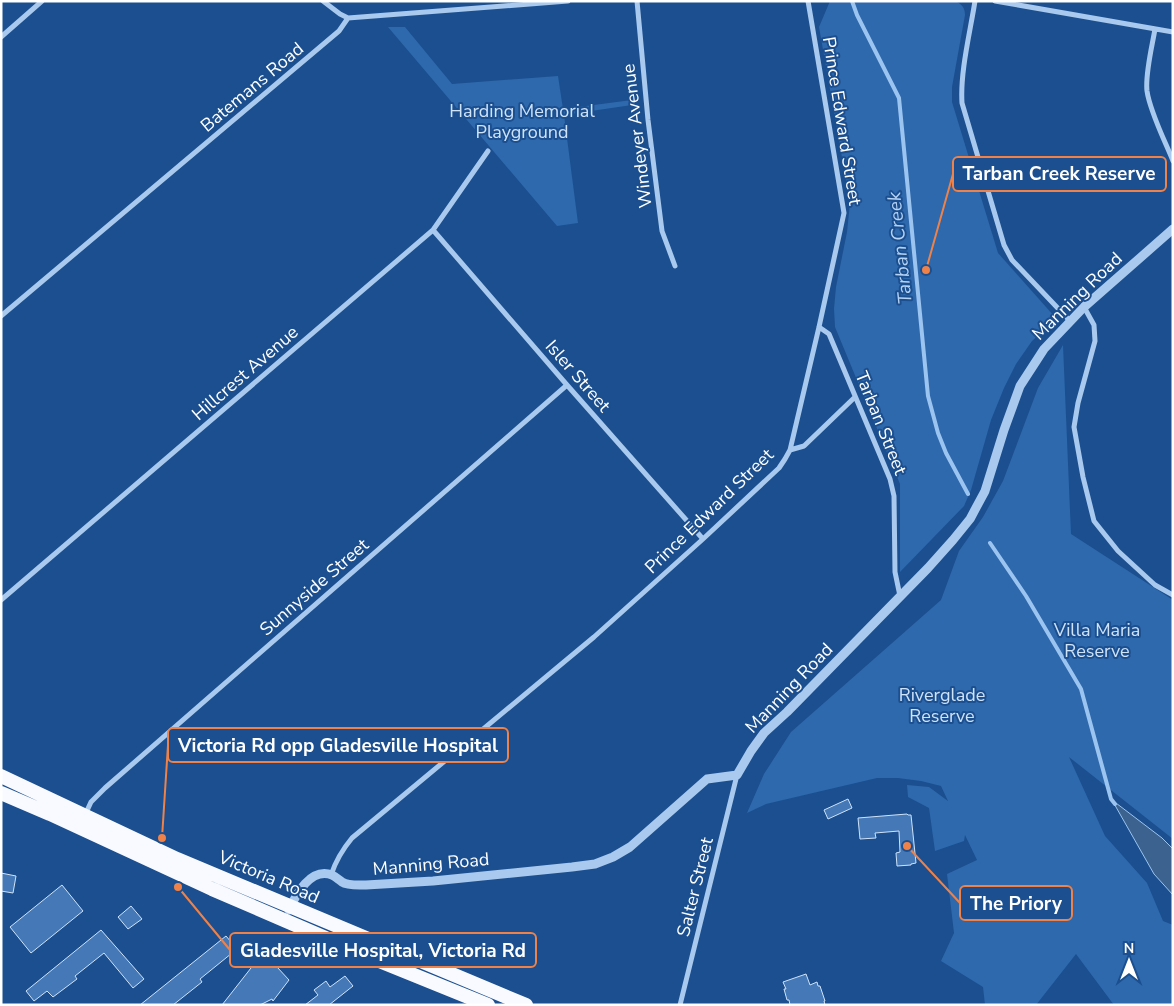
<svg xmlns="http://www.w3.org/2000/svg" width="1174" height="1006" viewBox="0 0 1174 1006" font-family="'Nunito Sans',sans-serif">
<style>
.green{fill:#2e69ad}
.water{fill:#3c6290;stroke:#9cc4f0}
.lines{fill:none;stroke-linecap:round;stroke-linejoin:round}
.stream{stroke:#9cc4f0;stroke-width:4}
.building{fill:#4478b7;stroke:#cfe3fa}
.minor{stroke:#a9c9ee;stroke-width:5}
.tertiary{stroke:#a9c9ee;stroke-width:9}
.trunk{stroke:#f8faff;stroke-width:14}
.labels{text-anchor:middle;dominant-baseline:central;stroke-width:4;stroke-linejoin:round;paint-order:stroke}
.street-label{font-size:18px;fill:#fff;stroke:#1b4f8f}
.park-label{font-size:18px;fill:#cfe3fa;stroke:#1b4f8f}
.water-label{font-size:19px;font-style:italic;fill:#b5d3f5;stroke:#1b4f8f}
.leader{fill:none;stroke:#ee8249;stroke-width:2}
.callout-dot{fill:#ee8249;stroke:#1b4f8f;stroke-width:2}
.callout{fill:#1b4f8f;stroke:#ee8249;stroke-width:2}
.callout-label{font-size:19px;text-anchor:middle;font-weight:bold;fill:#fff}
</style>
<rect width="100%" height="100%" fill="#1b4f8f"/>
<path class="green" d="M830 1H955C962 4 965 8 965 15L952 87V102L998 253 1054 316V320L1052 323 1032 341 1016 364 1004 388 991 420 971 490 964 506 900 572V484L835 327 834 309 836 287 847 232 850 203 819 27Z
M388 27H405L452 84 558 76 563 109 632 100V105L564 115 578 223 557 226Z
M1063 345 1071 534 1173 600V839L1069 757 1105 836 1147 883 1163 921 1173 925V1005H1114L1076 954 1036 1005H985L983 987 941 961 954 933 947 874 977 860 965 835 964 841 935 851 929 808 908 797 907 785 929 787 948 801 941 786 921 781 898 778H877L766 804 747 813 764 774 791 732 941 600 959 551 983 517 1003 481 1038 388Z"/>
<path class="water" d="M1112 800 1162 838 1173 849V895L1154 874Z"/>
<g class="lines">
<path class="stream" d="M852 1 857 15 899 98 928 396 938 433 946 453 968 494
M990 543 1026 596 1081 689 1111 799 1115 804"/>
</g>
<path class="building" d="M848 799 852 808 828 819 824 810Z
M907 814 908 815H911L916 863 911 864V865L897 866 896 853 900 852 899 831 875 833 876 838 860 839 858 818Z
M1 873 16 876 13 893 1 891Z
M62 885 83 911 31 953 10 927Z
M131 906 142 919 128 929 118 917Z
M101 930 144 979 133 988 104 953 75 976 77 979 53 997 47 991 34 1001 26 991Z
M226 936 237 949 200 979 202 982 173 1005H140Z
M265 954 289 980 273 1001 272 999 260 1005H222L251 968 249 964Z
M806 974 810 985 817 982 818 986H820L825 1001H824L825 1005H790L789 1000H787L784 989H786L783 982Z
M345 976 353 986 329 1005H305L318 995 314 990 326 981 330 987Z"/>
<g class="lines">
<path class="minor" d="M323 1 340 14 348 18 568 1
M637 1 648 120 662 231 675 266
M975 1C970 33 960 72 962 103L1004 245 1012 260 1070 321
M995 1 1173 32
M1155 29C1152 47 1145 74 1147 91 1150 112 1165 141 1173 161
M1 37 42 1
M433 230 567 385 703 539
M1084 307 1094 325 1095 341 1078 403 1074 427 1083 477 1094 521 1118 551 1155 585 1173 595
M1 316 339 31 348 18
M819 327 829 334 890 479 894 496 895 572 900 596
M790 450 804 446 855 397
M1 600 433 230 488 151
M85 815 91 802 105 788 567 385
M331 875C336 860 342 850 352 838L594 637 703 539 779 468 785 459 790 450 819 327 844 213 808 1
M680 1005 737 775"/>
<path class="tertiary" d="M289 910C296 894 311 867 332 875 336 877 339 880 342 882 348 886 358 885 366 885L433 881 572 867 595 864 613 857 630 847 707 779 737 775 751 751 764 733 787 712 928 568 953 540 970 519 985 491 1004 430 1020 386 1044 349 1084 307 1173 229"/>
<path class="trunk" d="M1 776 177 859 526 1005
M1 793 50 814 212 889 372 958 488 1005"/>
</g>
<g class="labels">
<g class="street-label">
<text transform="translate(252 87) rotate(-40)">Batemans Road</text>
<text transform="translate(842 121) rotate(81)">Prince Edward Street</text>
<text transform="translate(637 136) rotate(-97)">Windeyer Avenue</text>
<text transform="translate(1077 296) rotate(-44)">Manning Road</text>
<text transform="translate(245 373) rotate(-41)">Hillcrest Avenue</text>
<text transform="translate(578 376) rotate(49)">Isler Street</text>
<text transform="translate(881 423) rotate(68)">Tarban Street</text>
<text transform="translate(709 511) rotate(-44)">Prince Edward Street</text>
<text transform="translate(314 587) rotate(-41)">Sunnyside Street</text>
<text transform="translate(789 688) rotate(-46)">Manning Road</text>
<text transform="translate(431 864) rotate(-5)">Manning Road</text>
<text transform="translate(269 877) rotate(23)">Victoria Road</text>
<text transform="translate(695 887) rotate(-76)">Salter Street</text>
</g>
<g class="park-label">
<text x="522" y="111">Harding Memorial<tspan x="522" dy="21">Playground</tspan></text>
<text x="1097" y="630">Villa Maria<tspan x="1097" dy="21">Reserve</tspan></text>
<text x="942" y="695">Riverglade<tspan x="942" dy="21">Reserve</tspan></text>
</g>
<g class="water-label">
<text transform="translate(900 248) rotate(-96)">Tarban Creek</text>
</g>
</g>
<path class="leader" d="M926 270L953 174M162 838L168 745M907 846L960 903M178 887L230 950"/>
<g class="callout-dot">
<circle cx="926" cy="270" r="5"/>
<circle cx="162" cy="838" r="5"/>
<circle cx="907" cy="846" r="5"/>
<circle cx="178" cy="887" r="5"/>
</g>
<g class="callout">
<rect x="953" y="157" width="213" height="34" rx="5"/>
<rect x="168" y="728" width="340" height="34" rx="5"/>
<rect x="960" y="886" width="112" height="34" rx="5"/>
<rect x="230" y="933" width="306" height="34" rx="5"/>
</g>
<g class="callout-label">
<text x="1059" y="180">Tarban Creek Reserve</text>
<text x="338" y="752">Victoria Rd opp Gladesville Hospital</text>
<text x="1016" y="910">The Priory</text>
<text x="383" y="957">Gladesville Hospital, Victoria Rd</text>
</g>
<rect width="1174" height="1006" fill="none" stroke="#ffffff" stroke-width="5"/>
<g transform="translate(1129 961)" stroke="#1b4f8f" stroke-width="4" paint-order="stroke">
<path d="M0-4L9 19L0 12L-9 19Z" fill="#ffffff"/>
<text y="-8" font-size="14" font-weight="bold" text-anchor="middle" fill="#ffffff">N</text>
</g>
</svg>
